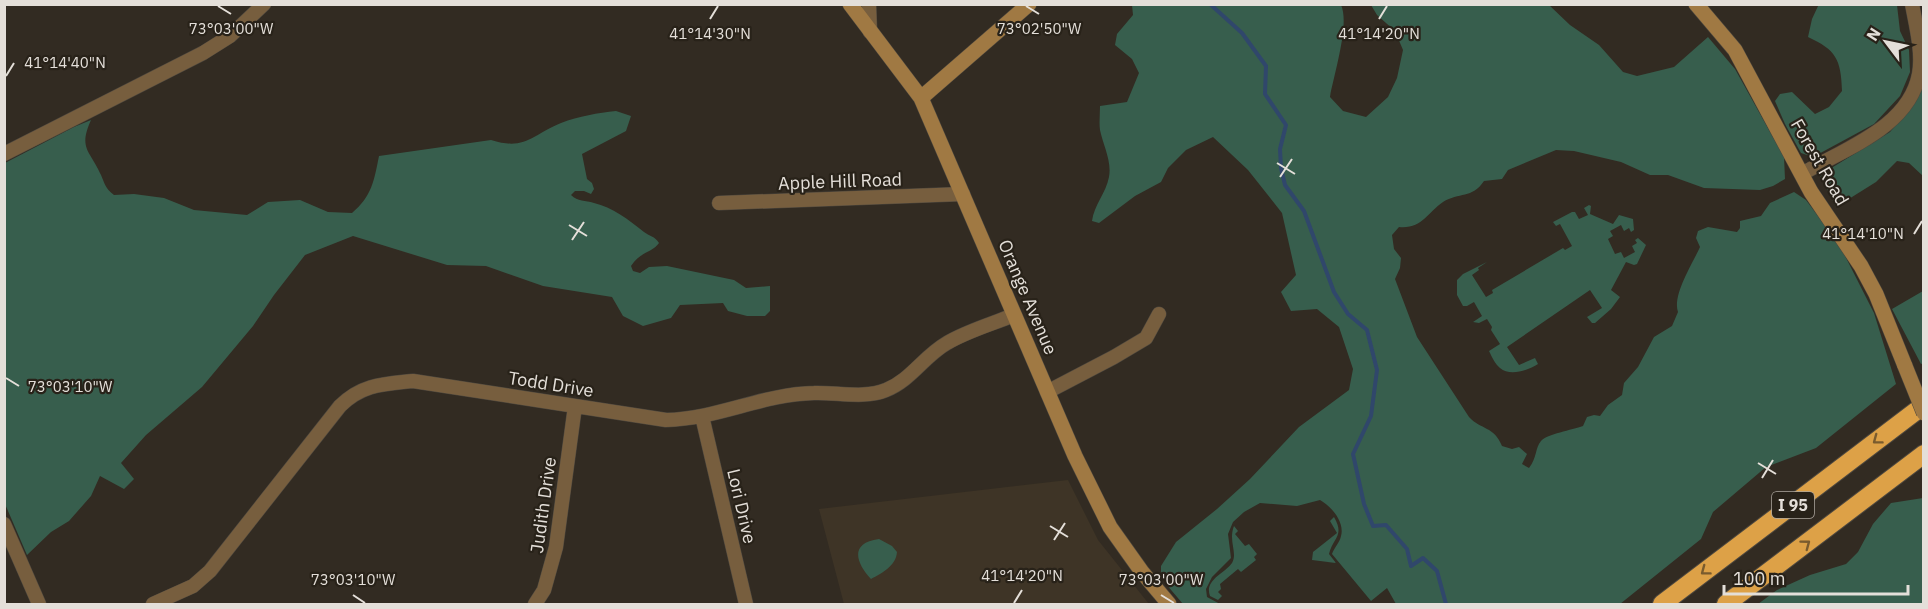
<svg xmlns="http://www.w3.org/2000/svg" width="1928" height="609" viewBox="0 0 1928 609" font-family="'IBM Plex Sans',sans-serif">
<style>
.built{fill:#3e3426}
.green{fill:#375e4d}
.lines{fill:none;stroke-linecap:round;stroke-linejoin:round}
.stream{stroke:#30476b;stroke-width:4}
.street-casing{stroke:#4e483f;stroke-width:15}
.secondary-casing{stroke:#4e483f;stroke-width:16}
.highway-casing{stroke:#4e483f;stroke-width:20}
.street{stroke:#775e3e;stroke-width:14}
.secondary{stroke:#a07943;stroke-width:15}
.highway{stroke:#dda147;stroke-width:18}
.secondary-bridge-casing{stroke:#4e483f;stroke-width:16;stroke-linecap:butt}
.secondary-bridge{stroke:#a07943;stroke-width:15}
.oneway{stroke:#795b2e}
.ticks{fill:none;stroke:#e4dfd9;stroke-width:2}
.labels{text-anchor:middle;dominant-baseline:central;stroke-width:4.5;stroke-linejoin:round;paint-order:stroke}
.shield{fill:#282219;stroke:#aca69f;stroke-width:1.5}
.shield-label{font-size:16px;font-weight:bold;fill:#e4dfd9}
.street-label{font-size:18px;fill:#e4dfd9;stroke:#282219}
.ticks-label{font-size:15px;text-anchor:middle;fill:#e4dfd9;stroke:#282219;stroke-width:4.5;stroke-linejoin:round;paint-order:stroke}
</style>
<rect width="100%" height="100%" fill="#322b22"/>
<path class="built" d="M1068 480 1098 540 1149 604H844L819 509Z"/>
<path class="green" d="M1819 4 1897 5 1900 31 1909 50 1910 72 1900 96 1874 124 1813 157 1801 153 1785 124 1775 101 1780 94 1792 92 1815 114 1829 107 1842 91C1841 59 1836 50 1808 37L1812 19Z
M1132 5H1341C1350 24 1334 74 1330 97L1343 111 1366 117 1388 97 1397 78 1403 50 1395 31 1377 15 1371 5H1549L1570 25 1599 45 1623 72 1637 76 1674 67 1708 37 1735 69 1784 157 1785 179 1773 186 1760 190 1704 188 1668 175H1650L1621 162 1574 151 1556 150 1508 170 1502 179 1484 181C1472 199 1459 192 1443 202 1427 213 1422 229 1399 227L1392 235 1394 249 1401 258 1400 268 1395 279 1417 337 1469 417C1481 430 1494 426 1502 446L1512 449 1519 447 1527 454 1522 464 1529 468C1537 458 1535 448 1541 441 1547 434 1572 430 1583 426L1587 417 1594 415 1600 416 1608 405 1622 395 1624 383 1638 367 1654 337 1672 326 1678 312C1672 295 1693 263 1700 247L1696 238 1698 231 1708 227 1737 232 1740 228V221L1761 216 1770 203 1794 192 1806 200 1839 244 1874 313 1896 384 1816 448 1766 467 1713 512 1701 539 1620 604H1396L1387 588 1371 601 1332 554C1334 548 1340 542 1341 536 1345 522 1331 506 1320 500L1297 506 1260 503 1244 512 1233 522 1228 534 1231 558 1212 577 1206 589 1207 597 1220 604H1183L1166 584 1170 580 1161 572V566L1176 542 1217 509 1250 479 1299 427 1349 390 1353 369 1339 327 1317 309 1291 311 1281 292 1296 275 1282 213 1248 170 1213 137 1186 150 1168 168 1161 182 1135 196 1099 223 1092 221C1094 205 1106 193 1109 177 1112 161 1103 145 1100 130 1099 123 1100 114 1100 106L1127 102 1139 73 1132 59 1115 45 1117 34 1133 15Z
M1923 83V176L1909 163 1897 161 1876 182 1836 207 1820 175 1890 132 1912 106Z
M616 111 631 116 626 131 582 154 587 179 592 183 594 189 591 194 584 191H575L571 195C578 202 585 200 594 203 612 207 629 220 644 232 649 236 655 236 659 243 652 253 641 251 631 266L633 271 640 273 649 267 667 266 734 280 746 288 770 286V311L765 316H747L728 311 723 303 680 305 671 318 643 326 623 316 612 297 543 286 486 266 447 265 353 236 305 255 274 295 253 326 202 387 146 435 121 463 134 479 124 489 100 476 91 496 69 521 51 532 27 555 5 504V163L74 127 91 120C78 149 90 150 101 175 105 184 105 188 114 195L134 194 164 198 194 210 247 215 268 202 300 200 328 212 352 213C372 196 374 181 379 156L491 140C525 151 532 135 561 123 579 116 598 113 616 111Z
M1589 205 1591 206 1590 214 1613 224 1619 215 1633 219 1634 230 1631 232 1629 228 1624 231 1621 225 1610 231 1613 236 1608 239 1615 254 1621 252 1624 258 1635 252 1632 246 1637 243 1635 240 1638 238 1646 245 1637 264 1634 265 1626 262 1611 290 1620 297 1611 309 1595 323H1592L1587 317 1602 308 1590 290 1507 347 1519 365 1535 358 1538 364C1529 370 1510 377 1500 368 1495 364 1492 357 1489 351L1500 344 1491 330 1492 327 1487 319 1479 323 1473 322 1482 316 1474 302 1467 306H1463L1457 295V280L1463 274 1487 262 1478 268 1479 270 1472 275 1486 297 1493 293 1492 290 1563 248 1565 250 1572 246 1560 224 1556 226 1553 222 1572 212H1575L1579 219 1588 215 1584 208Z
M1923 291 1924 363 1921 364 1892 309Z
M1923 498V604H1758L1777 590 1810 575 1846 564 1858 552 1873 524 1891 503Z
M1334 517C1345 536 1333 537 1329 554L1336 563 1312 560 1313 552 1337 533 1330 521Z
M1234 526 1238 531 1235 534 1245 546 1249 544 1257 554 1254 557 1256 560 1241 572 1238 569 1220 584 1221 589 1218 592 1222 596 1218 600 1210 596C1204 580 1224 574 1232 563 1238 553 1228 541 1234 526Z
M879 539 892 546 897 552C896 566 882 573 871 579 856 563 849 543 879 539Z"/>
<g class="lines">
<path class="stream" d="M1210 4 1242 33 1266 66 1265 94 1286 125 1280 149 1281 168 1285 185 1304 211 1334 292 1348 314 1367 330 1377 370 1371 416 1353 454 1364 504 1373 526 1386 525 1407 549 1411 566 1423 558 1437 571 1446 604"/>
<g class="street-casing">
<path id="street" d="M869 4 870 32
M4 154 203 53 230 36 264 4
M1802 174C1843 149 1909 128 1919 74 1923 52 1916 26 1912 4
M719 203 963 194
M1047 392 1114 357 1146 338 1159 314
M702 416 746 604
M4 524 39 604
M153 604 193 586 210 571 340 406C362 384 384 384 413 381L666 420C717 419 763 394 814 393 836 392 865 399 886 390 911 380 924 356 947 343 967 331 992 324 1014 315
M535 604 544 590 556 547 575 406"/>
</g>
<g class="secondary-casing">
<path id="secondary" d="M850 4 921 98 1075 456 1110 527 1142 572 1169 604
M1696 4 1735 50 1811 192 1861 266 1876 294 1905 366
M921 98 1029 4"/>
</g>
<g class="highway-casing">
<path id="highway" d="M1662 604 1924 405
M1726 604 1924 454"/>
</g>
<use href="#street" class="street"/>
<use href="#secondary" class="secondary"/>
<use href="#highway" class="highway"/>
<g class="secondary-bridge-casing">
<path id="secondary-bridge" d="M1905 366 1924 413"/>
</g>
<use href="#secondary-bridge" class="secondary-bridge"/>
</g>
<defs><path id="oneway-chevron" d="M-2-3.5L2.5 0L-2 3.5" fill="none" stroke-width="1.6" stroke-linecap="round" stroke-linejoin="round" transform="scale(1.5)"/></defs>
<g class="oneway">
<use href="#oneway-chevron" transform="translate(1877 440) rotate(143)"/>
<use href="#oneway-chevron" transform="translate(1806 544) rotate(-37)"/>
<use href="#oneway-chevron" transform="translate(1705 571) rotate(143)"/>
</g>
<path class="ticks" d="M218 6 231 14M1026 6 1039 14M710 19 718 6M1379 19 1387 6M6 76 14 63M1277 163 1295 174M1280 177 1292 159M569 225 587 236M1914 234 1922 221M572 240 584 222M6 378 19 386M1758 463 1776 474M1762 478 1773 460M1050 526 1068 537M1054 540 1065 523M353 595 365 603M1161 595 1174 603M1014 603 1022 590"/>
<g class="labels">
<rect class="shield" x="1772" y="492" width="42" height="26" rx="4.5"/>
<g class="shield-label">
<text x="1793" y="505">I 95</text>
</g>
<g class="street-label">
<text transform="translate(1820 162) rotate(60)">Forest Road</text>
<text transform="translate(840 181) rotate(-2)">Apple Hill Road</text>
<text transform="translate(1028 297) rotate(67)">Orange Avenue</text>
<text transform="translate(551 384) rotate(9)">Todd Drive</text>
<text transform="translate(543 505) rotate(-82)">Judith Drive</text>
<text transform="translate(742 506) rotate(77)">Lori Drive</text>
</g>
</g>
<g class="ticks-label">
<text x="231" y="34">73°03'00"W</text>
<text x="1039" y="34">73°02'50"W</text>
<text x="710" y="39">41°14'30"N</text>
<text x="1379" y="39">41°14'20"N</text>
<text x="65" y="68">41°14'40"N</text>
<text x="1863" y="239">41°14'10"N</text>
<text x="70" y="392">73°03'10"W</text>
<text x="1022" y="581">41°14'20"N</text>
<text x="353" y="585">73°03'10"W</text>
<text x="1161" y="585">73°03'00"W</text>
</g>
<rect width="1928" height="609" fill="none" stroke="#e4dfd9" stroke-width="12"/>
<g transform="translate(1886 42) rotate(302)" stroke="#282219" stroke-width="4.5" paint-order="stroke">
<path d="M0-4.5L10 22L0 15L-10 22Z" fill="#e4dfd9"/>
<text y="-9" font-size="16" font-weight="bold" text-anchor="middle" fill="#e4dfd9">N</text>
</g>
<path d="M1724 585v9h184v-9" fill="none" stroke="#e4dfd9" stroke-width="3"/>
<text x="1733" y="585" font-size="18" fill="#e4dfd9" stroke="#282219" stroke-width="4.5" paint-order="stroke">100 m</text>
</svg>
